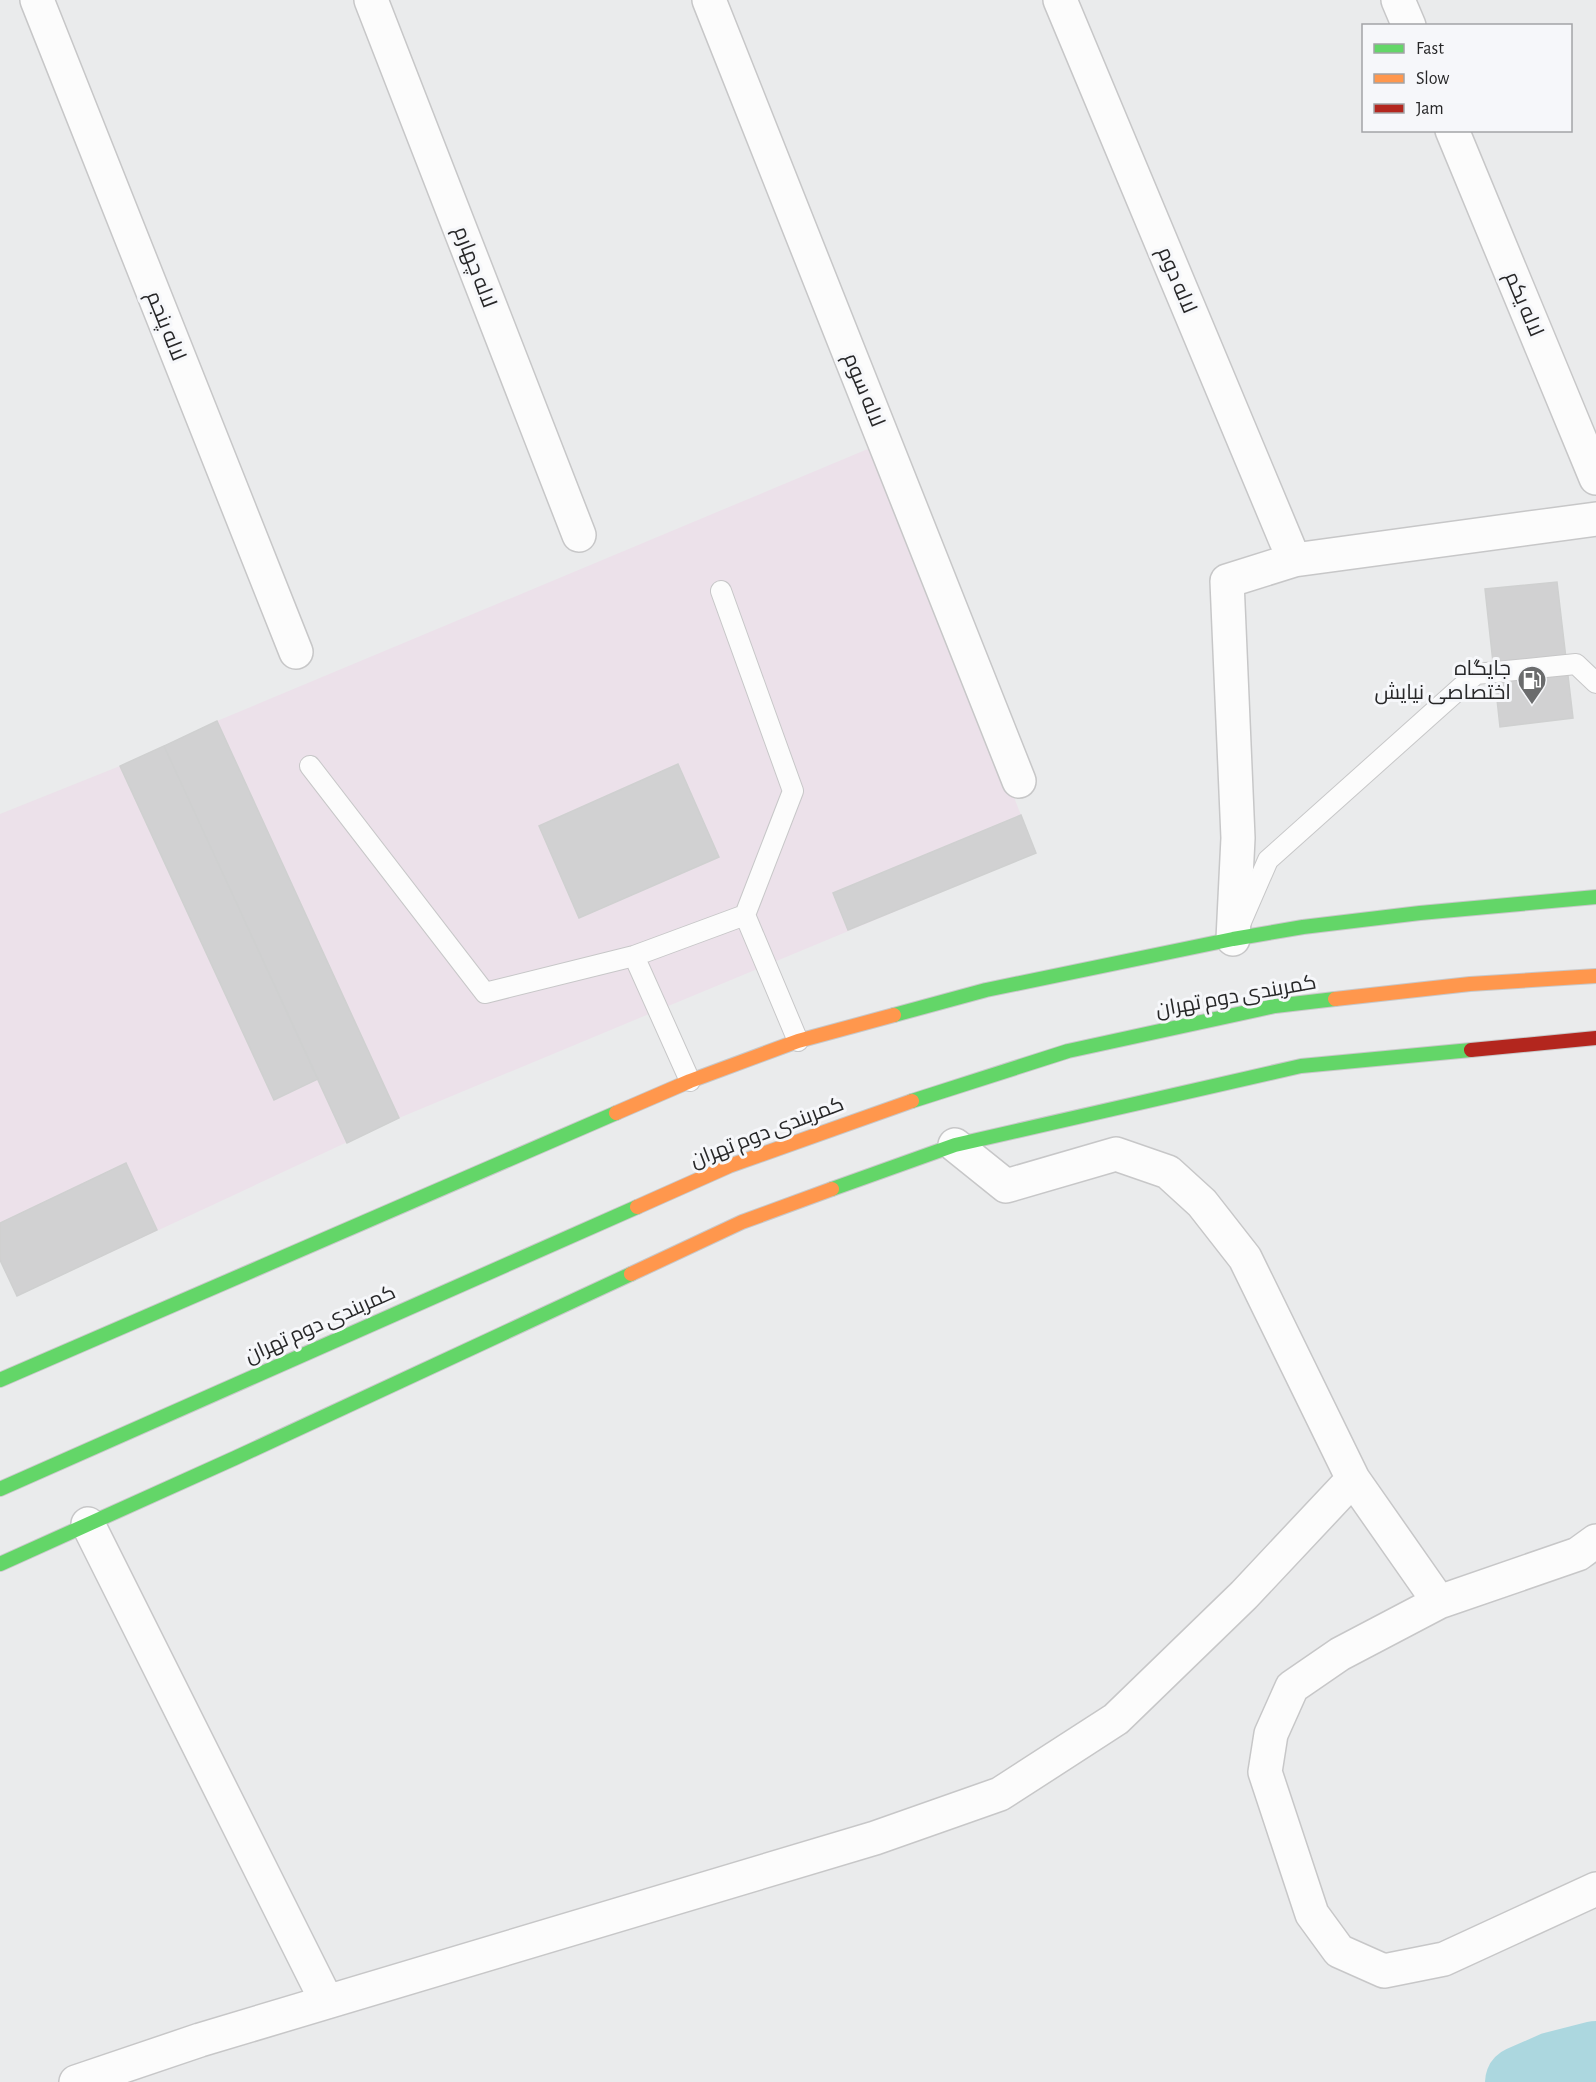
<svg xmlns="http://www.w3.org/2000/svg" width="1596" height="2082" viewBox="0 0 1596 2082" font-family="'Alegreya Sans',Cairo,sans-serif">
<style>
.industrial{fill:#ece1ea}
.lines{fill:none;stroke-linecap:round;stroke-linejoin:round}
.river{stroke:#acd7df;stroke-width:72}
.building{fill:#d1d1d2;stroke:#cfd0d0;stroke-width:1.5}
.lane-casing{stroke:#c7c7c8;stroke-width:22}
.street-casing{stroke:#c7c7c8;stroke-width:36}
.fast-casing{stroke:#c8c8c9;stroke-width:16}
.slow-casing{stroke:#c8c8c9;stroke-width:16}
.jam-casing{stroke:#c8c8c9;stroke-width:16}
.lane{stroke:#fcfcfc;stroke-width:20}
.street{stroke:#fcfcfc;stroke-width:33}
.fast{stroke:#63d668;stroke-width:14}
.slow{stroke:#ff974d;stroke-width:14}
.jam{stroke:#b3261e;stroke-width:14}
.labels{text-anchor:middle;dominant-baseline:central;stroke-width:6;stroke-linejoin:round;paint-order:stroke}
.street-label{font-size:21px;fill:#272728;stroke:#f6f7fa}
.poi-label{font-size:21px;fill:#272728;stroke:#f6f7fa;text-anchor:end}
</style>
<rect width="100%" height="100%" fill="#eaebec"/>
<path class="industrial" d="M875 446 1036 853 399 1118 17 1296 0 1260V814L120 766 217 721Z"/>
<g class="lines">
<path class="river" d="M1521 2082 1553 2068 1596 2057"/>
</g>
<path class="building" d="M1557 582 1573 718 1500 727 1485 589Z
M217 721 399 1118 347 1143 164 746Z
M164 746 318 1079 274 1100 120 766Z
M678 764 719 857 579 918 539 826Z
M1021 815 1036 853 848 930 833 893Z
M126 1163 157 1230 17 1296 0 1260V1223Z"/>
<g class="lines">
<g class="lane-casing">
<path id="lane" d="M310 766 485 993 634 956 745 915 793 791 721 591
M745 915 798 1041
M1241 922 1268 860 1476 674 1576 664 1596 683
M634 956 690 1081"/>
</g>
<g class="street-casing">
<path id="street" d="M37 0 296 652
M371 0 579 535
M709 0 1019 781
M1060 0 1294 560
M1398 0 1409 26
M1452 130 1596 478
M1233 939 1238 838 1227 581 1294 560 1596 519
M955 1145 1006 1186 1116 1154 1168 1172 1202 1203 1245 1258 1353 1479 1439 1602
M88 1524 327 2002
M1596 1541 1578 1554 1439 1602 1340 1654 1292 1687 1271 1734 1265 1772 1312 1914 1339 1951 1384 1971 1444 1959 1596 1889
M76 2082 200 2040 875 1838 1000 1794 1116 1719 1244 1595 1353 1479"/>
</g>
<g class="fast-casing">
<path id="fast" d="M894 1015 986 990 1233 939 1303 927 1420 913 1596 897
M912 1101 1068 1051 1275 1006 1335 999
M832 1189 955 1145 1301 1066 1471 1050
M0 1380 616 1113
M0 1489 637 1207
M0 1564 235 1458 631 1274"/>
</g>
<g class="slow-casing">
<path id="slow" d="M1335 999 1470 984 1596 976
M616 1113 690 1081 798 1041 894 1015
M637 1207 729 1166 912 1101
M631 1274 742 1222 832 1189"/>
</g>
<g class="jam-casing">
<path id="jam" d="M1471 1050 1596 1038"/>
</g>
<use href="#lane" class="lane"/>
<use href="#street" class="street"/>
<use href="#fast" class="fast"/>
<use href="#slow" class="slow"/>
<use href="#jam" class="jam"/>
</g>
<defs>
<g id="fuel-pin" transform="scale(1.5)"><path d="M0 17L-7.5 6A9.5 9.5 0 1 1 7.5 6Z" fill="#6b6c6d" stroke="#f6f7fa"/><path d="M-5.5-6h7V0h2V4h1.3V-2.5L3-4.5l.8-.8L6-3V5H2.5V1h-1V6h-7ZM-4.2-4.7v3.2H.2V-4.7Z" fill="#fff"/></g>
</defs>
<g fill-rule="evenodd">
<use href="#fuel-pin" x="1532" y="680"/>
</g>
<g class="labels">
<g class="street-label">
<text transform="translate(475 267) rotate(69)">لاله چهارم</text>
<text transform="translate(1177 280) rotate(67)">لاله دوم</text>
<text transform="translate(1524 304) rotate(67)">لاله یکم</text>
<text transform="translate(166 326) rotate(68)">لاله پنجم</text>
<text transform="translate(864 390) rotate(68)">لاله سوم</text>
<text transform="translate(1236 996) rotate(-10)">کمربندی دوم تهران</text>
<text transform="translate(767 1132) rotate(-21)">کمربندی دوم تهران</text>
<text transform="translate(320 1324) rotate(-24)">کمربندی دوم تهران</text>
</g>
<g class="poi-label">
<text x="1511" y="668">جایگاه<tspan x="1511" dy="24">اختصاصی نیایش</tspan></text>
</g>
</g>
<rect x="1362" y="24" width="210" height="108" fill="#f6f7fa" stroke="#a3a4a6" stroke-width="1.5"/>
<rect x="1374" y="44" width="30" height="9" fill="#63d668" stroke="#a3a4a6" stroke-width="1.5"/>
<text x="1416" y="54" font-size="18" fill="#272728">Fast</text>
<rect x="1374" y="74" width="30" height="9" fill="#ff974d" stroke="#a3a4a6" stroke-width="1.5"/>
<text x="1416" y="84" font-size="18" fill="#272728">Slow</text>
<rect x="1374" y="104" width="30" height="9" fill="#b3261e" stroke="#a3a4a6" stroke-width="1.5"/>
<text x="1416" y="114" font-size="18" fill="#272728">Jam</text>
</svg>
